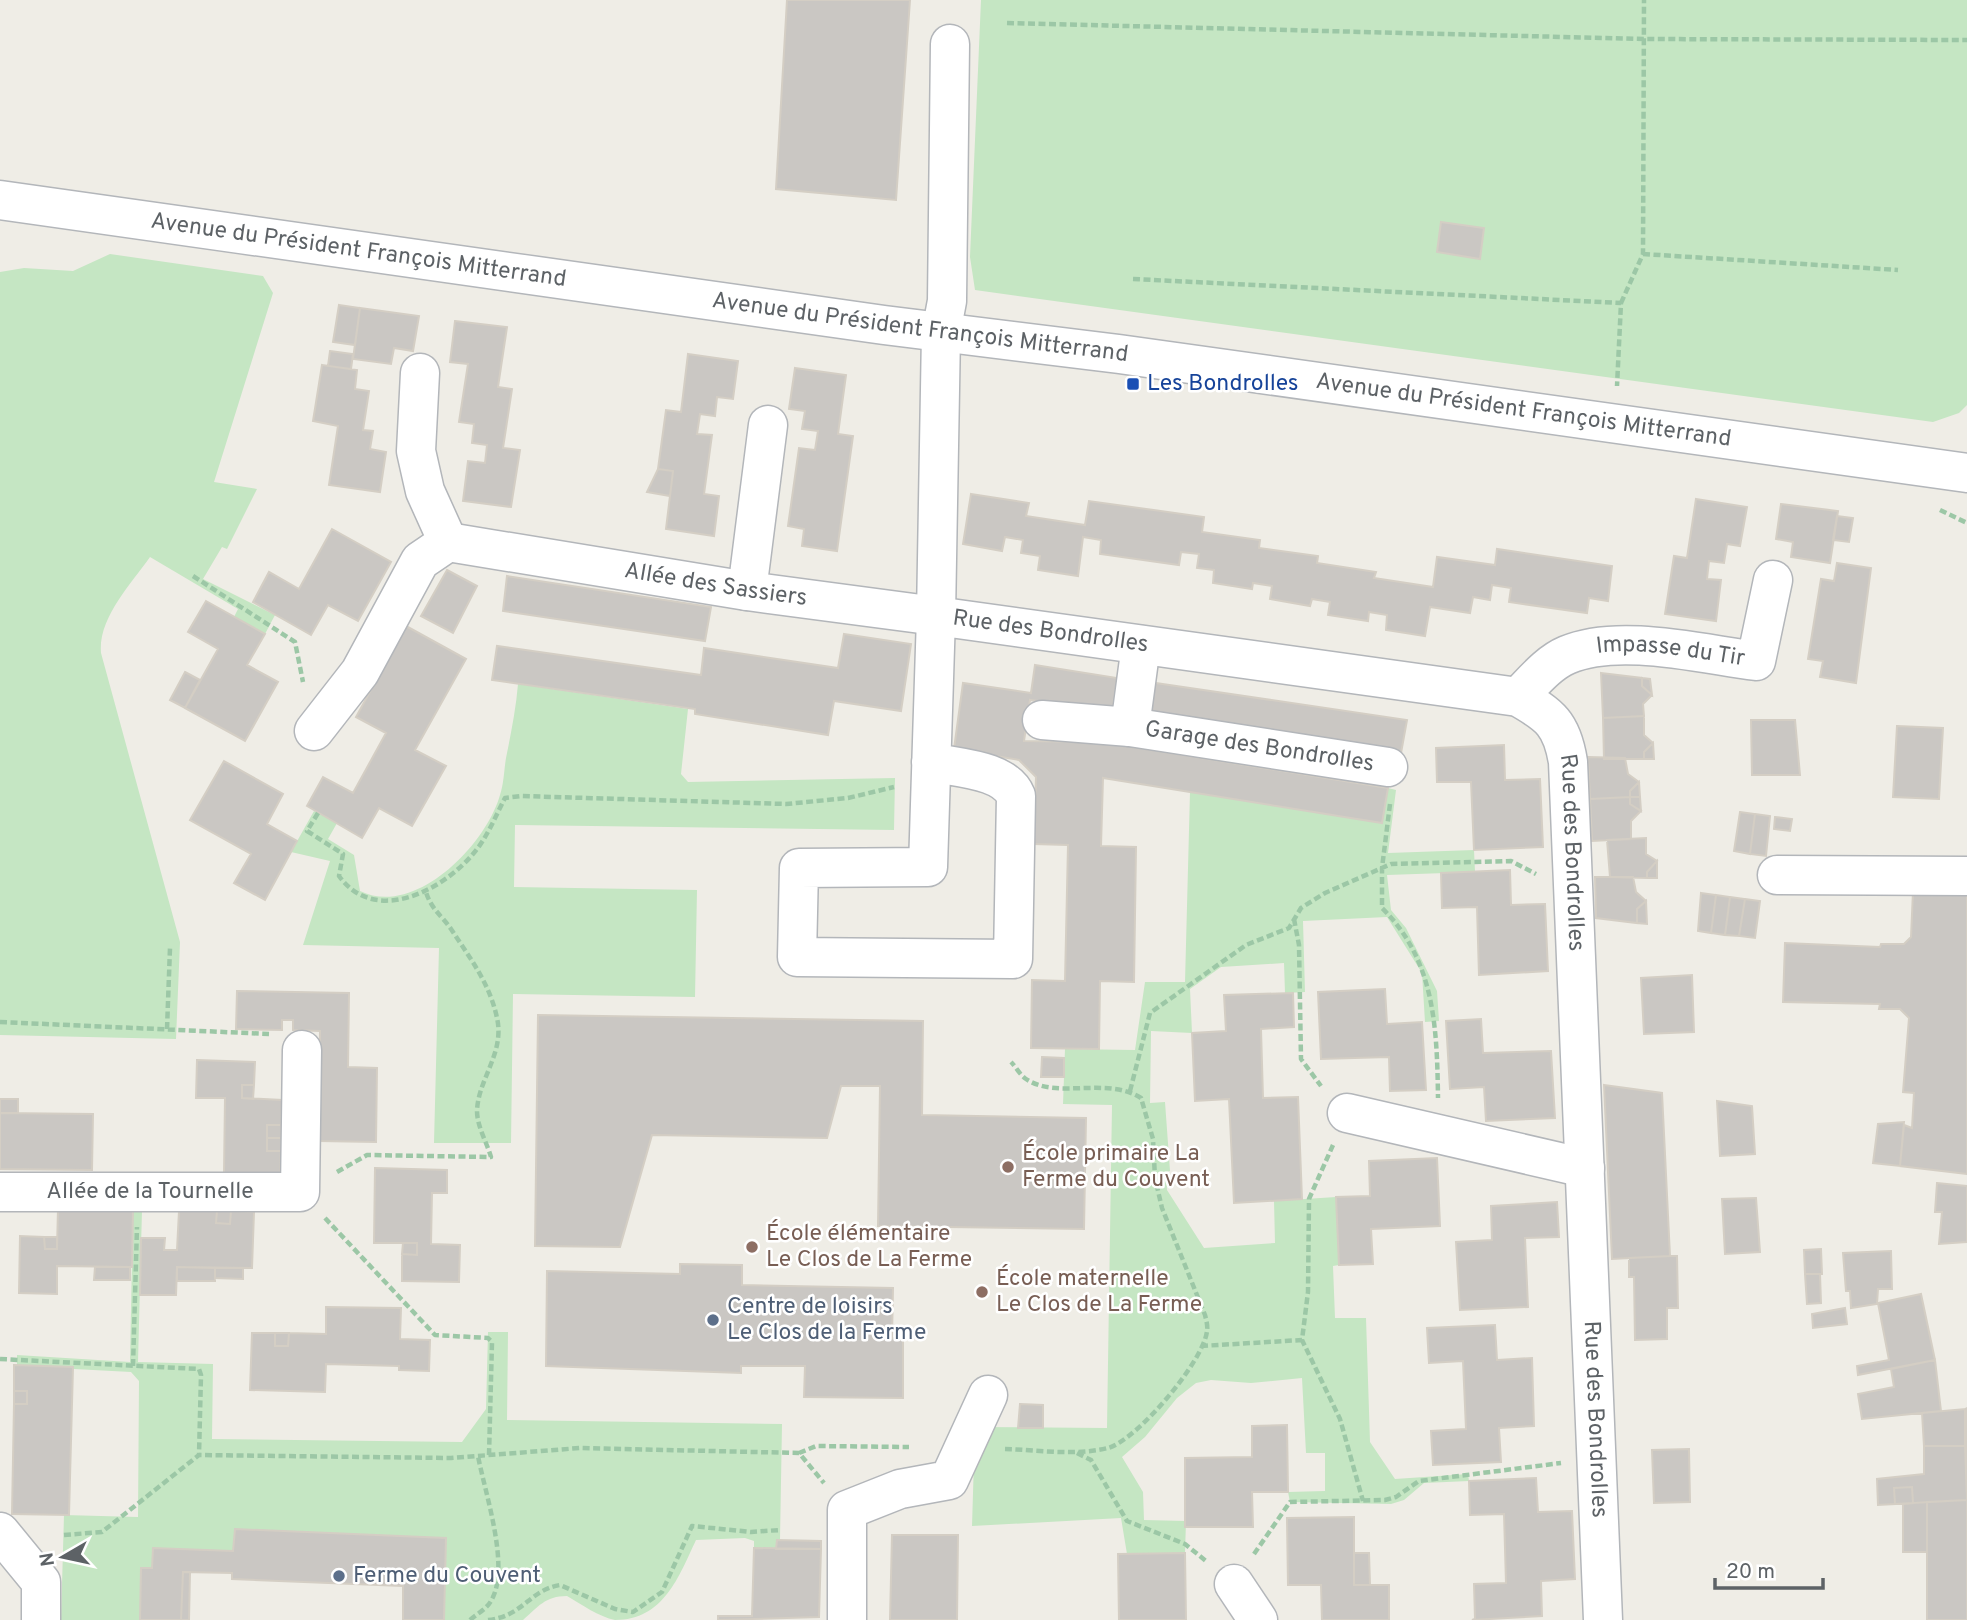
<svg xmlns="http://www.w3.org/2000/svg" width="1967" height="1620" viewBox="0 0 1967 1620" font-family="Overpass,sans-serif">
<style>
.green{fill:#c5e6c3}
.building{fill:#cac7c3;stroke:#d4cec4;stroke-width:2}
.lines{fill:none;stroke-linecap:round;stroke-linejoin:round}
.minor-casing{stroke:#b3b6ba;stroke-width:41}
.path{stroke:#9cc7a6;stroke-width:4.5;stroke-dasharray:7 3.5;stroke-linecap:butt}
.minor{stroke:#fff;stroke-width:38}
.transit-dot{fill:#1a4fb4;stroke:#fff;stroke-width:2.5}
.education-dot{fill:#8d6e63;stroke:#fff;stroke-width:2.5}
.service-dot{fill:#5c6f8a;stroke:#fff;stroke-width:2.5}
.labels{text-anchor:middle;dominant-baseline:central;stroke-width:5;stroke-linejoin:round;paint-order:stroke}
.street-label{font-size:23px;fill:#5d6266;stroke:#fff}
.transit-label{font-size:23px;fill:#164399;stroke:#fff;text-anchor:start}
.education-label{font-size:23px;fill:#785e54;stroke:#fff;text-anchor:start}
.service-label{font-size:23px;fill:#4e5e75;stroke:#fff;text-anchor:start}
</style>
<rect width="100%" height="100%" fill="#efede6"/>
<path class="green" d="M981 0H1967V405L1959 413 1933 422 975 290 970 257Z
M110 254 263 276 273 293 214 482 257 489 227 549 222 547 203 579 275 615 265 634 234 617 238 609 150 557C131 584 98 618 101 653L180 942 176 1039 0 1035V272L24 268 73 271Z
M518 684 688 709 681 774 688 782 895 778 894 830 515 825 514 887 697 890 695 997 513 994 511 1143H434L439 948 303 945 330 861 291 852 314 811 337 823 328 839 354 855 360 891C415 918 486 845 500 795 504 783 504 770 506 758 511 733 516 709 518 684Z
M1388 788 1396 790 1388 853 1474 850 1475 872 1387 875 1391 910 1406 928 1437 991 1439 1021 1425 1022 1422 973 1387 917 1303 921 1305 992 1285 993 1284 963 1221 967 1190 989 1192 1033 1151 1031 1150 1103 1165 1102 1170 1171 1166 1172 1167 1190 1204 1248 1275 1243 1274 1201 1336 1197 1339 1265 1333 1266 1335 1318H1366L1370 1442 1395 1479 1468 1474 1469 1481 1424 1483 1404 1500 1391 1504 1290 1502 1288 1492 1325 1491V1453H1306L1302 1378 1251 1383 1211 1380 1196 1383 1177 1398 1145 1437 1122 1457 1143 1492 1144 1520 1186 1521 1185 1553 1127 1554 1121 1518 972 1526 975 1427 1107 1428 1112 1105 1063 1104 1065 1049 1135 1050 1145 982H1185L1190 792 1381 823Z
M133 1209 142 1210 138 1362 213 1364 212 1439 462 1442 486 1409 488 1332H508L507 1420 782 1424 780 1539 777 1540 776 1549 754 1548V1541L745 1538 696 1540C679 1576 664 1620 615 1620 599 1617 581 1604 567 1596 545 1596 538 1607 523 1620H444L446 1538 235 1529 233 1551 153 1548 152 1568H141L140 1620H61L64 1515 138 1517 139 1381 131 1372 17 1366V1355L130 1362Z"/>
<path class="building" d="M787 0H910L896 200 776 189Z
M1441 222 1484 228 1480 259 1437 252Z
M339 305 360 308 355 345 333 342Z
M360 308 419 316 413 351 394 348 391 364 353 359Z
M455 321 507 327 498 387 512 389 503 448 520 450 511 507 463 501 468 461 485 463 487 445 472 443 474 424 459 422 468 364 450 362Z
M330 351 353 354 351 369 328 366Z
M688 354 738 361 733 399 717 397 715 416 700 414 697 434 712 435 704 494 719 496 714 536 666 529 673 471 658 469 666 410 681 412Z
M322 365 357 370 355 389 369 391 363 430 373 431 370 449 386 452 380 492 329 485 338 426 313 421Z
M795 368 846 375 838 434 853 436 837 551 802 546 804 529 788 526 799 448 815 450 818 431 802 429 805 411 789 409Z
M658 469 673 471 670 496 647 492Z
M971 494 1029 503 1026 516 1085 525 1089 501 1204 517 1202 532 1260 540 1259 548 1318 556 1317 563 1376 572 1374 578 1433 587 1437 557 1495 565 1497 549 1612 566 1608 601 1589 598 1587 613 1509 602 1511 588 1492 585 1490 600 1473 597 1470 613 1430 607 1425 636 1386 630 1387 615 1369 612 1368 621 1328 615 1330 602 1312 599 1310 606 1270 599 1272 586 1253 583 1252 589 1213 583 1214 570 1197 568 1199 554 1181 552 1179 565 1100 554 1101 540 1083 537 1078 576 1038 570 1040 556 1021 553 1023 540 1005 537 1002 551 963 544Z
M1696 499 1747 507 1740 546 1727 544 1724 563 1709 561 1707 579 1721 580 1716 621 1665 614 1674 556 1687 558Z
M1781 504 1838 511 1830 563 1791 557 1793 542 1776 539Z
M1837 516 1853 518 1849 542 1833 540Z
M332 529 391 562 358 621 328 605 311 635 253 602 269 572 299 589Z
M1837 563 1871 568 1856 683 1820 677 1823 661 1808 659 1821 579 1834 581Z
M447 570 477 586 453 633 421 616Z
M507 576 711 607 705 641 503 611Z
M206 601 265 634 247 665 278 682 245 741 185 708 218 649 188 632Z
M406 626 466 659 415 750 446 766 412 826 379 808 362 838 307 806 323 777 353 793 386 733 356 717Z
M844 634 911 644 901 711 834 701 828 735 695 714V709L492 680 497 646 701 675 704 648 838 668Z
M1035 665 1117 678 1112 712 1030 700 1024 741 1101 742 1388 788 1382 823 1103 778 1101 846 1136 847 1134 982 1100 981 1099 1049 1031 1048 1032 980 1065 981 1068 845 1034 844 1036 777 1019 760 954 749 963 683 1031 693Z
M185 672 200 680 185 708 170 700Z
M1601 673 1642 678V686L1652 695 1643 704 1644 716 1603 718Z
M1642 678 1650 679 1652 695 1642 686Z
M1149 682 1407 720 1401 753 1144 716Z
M1644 716V735L1653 743 1644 752V759H1604L1603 718Z
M1751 720H1795L1800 775H1752Z
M1897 726 1943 728 1939 799 1893 797Z
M1653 743 1654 759H1644V752Z
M1504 745 1505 780 1540 779 1543 847 1474 850 1471 782H1437L1436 748Z
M1588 757 1625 758 1628 774 1639 782 1630 791V797L1590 799Z
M224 761 283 794 267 824 297 841 265 900 234 883 251 854 190 820Z
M1639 782 1640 797H1630V791Z
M1630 797H1640L1641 811 1630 804Z
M1630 797V804L1641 811 1631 821V839L1592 841 1590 799Z
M1740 812 1755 814 1750 854 1734 851Z
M1755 814 1770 816 1766 856 1750 854Z
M1775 817 1792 819 1790 831 1774 829Z
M1646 838V854L1657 861 1647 872V878L1610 877 1607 840Z
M1657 861V878H1647V872Z
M1510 870 1511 905 1545 904 1548 971 1479 975 1477 907 1442 908 1441 873Z
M1595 877H1633L1636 892 1646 901 1637 909V923L1596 918Z
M1913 891 1967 892V1174L1900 1166 1904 1125 1912 1128 1914 1093 1903 1092 1909 1018 1900 1009H1879L1880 1004 1783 1002 1785 943 1880 947 1881 944H1904L1911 937Z
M1701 893 1716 895 1711 933 1698 931Z
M1716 895 1730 897 1725 935 1711 933Z
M1730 897 1745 899 1739 936 1725 935Z
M1745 899 1760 901 1755 938 1739 936Z
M1646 901 1647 924 1637 923V909Z
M1692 975 1694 1032 1644 1034 1641 978Z
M1385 989 1387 1024 1422 1022 1426 1090 1390 1091 1389 1057 1321 1059 1318 992Z
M237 991 349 993 348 1067 377 1068 376 1142 319 1141 320 1031 293 1030V1020H282V1030L236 1029Z
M1293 993 1294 1027 1261 1029 1263 1098 1298 1097 1302 1199 1234 1203 1229 1099 1195 1101 1192 1033 1226 1031 1224 995Z
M538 1015 923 1021 922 1115 1086 1118 1084 1229 878 1226 880 1086H841L827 1138 652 1135 620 1247 535 1246Z
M1481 1019 1483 1053 1551 1051 1555 1118 1486 1121 1484 1087 1450 1089 1446 1021Z
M1042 1057 1064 1058V1077H1041Z
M197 1060 255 1062 254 1085H242V1098L282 1100 281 1125H267V1151H281L280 1174 224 1173 225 1098H196Z
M242 1085H254L253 1099 242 1098Z
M1604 1085 1662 1093 1670 1256 1612 1259Z
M0 1099H18V1113H0Z
M1717 1101 1752 1106 1755 1154 1720 1156Z
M0 1113 93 1114 92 1170 0 1169Z
M1904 1122 1900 1166 1873 1163 1878 1124Z
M267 1125H281V1138H267Z
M267 1138H281V1151H267Z
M1437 1158 1440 1226 1371 1229 1373 1264 1339 1265 1336 1197 1370 1196 1369 1161Z
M375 1168 447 1170V1193H432L431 1244 460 1245 459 1282 402 1281V1254L417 1255V1243H374Z
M1937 1183 1967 1186V1242L1939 1244 1942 1212H1935Z
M1756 1198 1760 1252 1725 1254 1722 1199Z
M1557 1202 1559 1237 1525 1238 1528 1307 1460 1310 1456 1242 1492 1240 1491 1206Z
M58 1208 133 1209 132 1267 57 1266V1294L19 1293 20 1236 44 1237 45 1249H57Z
M179 1211H217L216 1223 230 1224 231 1211 254 1212 252 1268 177 1267 176 1295H140L141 1238H165L164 1250H177Z
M217 1211H231L230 1224 216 1223Z
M44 1237H57V1249H45Z
M403 1243H417V1255L402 1254Z
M1821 1249 1822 1274H1805L1804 1250Z
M1891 1251 1892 1289H1878L1877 1304 1851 1308 1850 1291H1846L1843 1253Z
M1670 1256H1677L1678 1308H1667V1339L1635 1340 1634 1277H1629V1258Z
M680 1264 742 1265V1285L893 1288 892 1338 903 1339V1398L804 1397 805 1366H741V1373L546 1366 547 1271 680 1274Z
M95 1267H130V1280H94Z
M177 1267 215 1268V1281H177Z
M215 1268H243V1279L215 1278Z
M1805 1274H1820L1821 1303 1807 1304Z
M1921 1294 1935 1360 1858 1375 1857 1366 1889 1360 1878 1303Z
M326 1307 401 1308 400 1339 430 1340 429 1371 399 1370V1366L326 1364 325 1392 250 1390 252 1333H275V1346H288L289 1333 326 1334Z
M1845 1308 1847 1324 1813 1328 1812 1314Z
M1495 1325 1497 1360 1532 1358 1534 1426 1499 1428 1501 1462 1433 1465 1431 1431 1466 1429 1463 1361 1429 1363 1427 1328Z
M275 1333H289L288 1346H275Z
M1935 1360 1941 1411 1862 1419 1858 1394 1894 1387 1891 1369Z
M14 1365 73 1367 69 1515 12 1514 14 1404H27V1391H14Z
M14 1391H27V1404H14Z
M1020 1404 1043 1405V1428H1018Z
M1967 1408V1438H1965V1409Z
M1965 1409V1446H1924L1922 1413Z
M1287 1425 1288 1492H1252L1253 1527H1185V1458L1252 1457V1426Z
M1965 1438H1967V1500L1965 1446Z
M1924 1446H1965L1967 1500 1913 1503 1912 1487 1894 1488 1895 1504 1878 1505 1877 1479 1924 1474Z
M1689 1449 1690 1502 1654 1503 1652 1450Z
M1536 1478 1538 1512 1572 1511 1575 1579 1541 1581 1542 1616 1472 1620 1475 1619 1474 1584 1506 1583 1504 1514 1470 1515 1469 1481Z
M1912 1487 1913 1503 1895 1504 1894 1488Z
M1967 1500V1620H1927V1502Z
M1927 1502V1552H1903V1504Z
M1354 1517V1585H1389V1620H1322L1321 1585H1288L1287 1518Z
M235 1529 446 1538 444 1620H403V1586L232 1579V1573L183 1572 181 1620H140L141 1568H152L153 1548 233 1551Z
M892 1535H958L957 1620H890Z
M777 1540 821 1541V1549H776Z
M754 1548 821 1549 819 1617 718 1620V1616H752Z
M1185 1553 1186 1620H1119L1118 1554Z
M1354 1553H1369L1370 1585H1354Z
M183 1572H190L189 1620H181Z"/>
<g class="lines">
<g class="minor-casing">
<g id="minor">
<path id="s1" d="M0 200 884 325 1119 354 1967 473"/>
<path d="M420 373 416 451 425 491 448 542"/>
<path d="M747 591 768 425"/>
<path id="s2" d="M1518 697C1533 682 1548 663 1567 655 1619 633 1701 654 1756 661L1773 580"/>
<path d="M1042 720 1130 727 1141 645"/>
<path id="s3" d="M1130 727 1388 767"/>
<path id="s4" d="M314 731 360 672 420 561 448 542 747 591 936 616 941 333 947 301 950 44"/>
<path id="s5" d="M931 762C957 768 1005 769 1016 796L1013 959 797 957 799 868 928 867 936 616 1518 697C1550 715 1562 724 1568 762L1603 1620"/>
<path d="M1777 875 1967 876"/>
<path d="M1347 1113 1585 1168"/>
<path id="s6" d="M0 1192H300L302 1050"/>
<path d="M0 1532 41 1582V1620"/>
<path d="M1234 1584 1258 1620"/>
<path d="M847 1620V1510L900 1489 949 1480 988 1395"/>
</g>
</g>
<path class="path" d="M1007 23 1644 39 1967 40
M1643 254 1898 270
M1133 279 1621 303 1617 386
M1621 303 1643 254 1644 0
M1940 510 1967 523
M193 576 295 642 303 682
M1390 804 1382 868V908C1435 960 1437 1028 1438 1098
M318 813 307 831 343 854 339 876C374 925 441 892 473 854 487 838 495 817 505 798L521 796 786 804 848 798 894 787
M1294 919 1299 945 1301 1059 1321 1086
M0 1022 269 1034
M167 1029 170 948
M1130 1091 1150 1013 1246 945 1289 928 1301 908 1325 893 1391 864 1511 861 1536 874
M1333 1145 1309 1199 1308 1292 1302 1340 1340 1419 1363 1501
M337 1172 367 1155 491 1157C487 1143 477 1126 477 1111 478 1079 505 1053 497 1018 490 984 470 958 451 929 440 913 431 910 425 889
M325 1218 435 1335 488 1338 492 1342 489 1455
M1201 1346 1302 1340
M0 1359 199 1369 201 1375 199 1455
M133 1366 137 1227
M1005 1449C1039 1450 1075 1456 1108 1448 1137 1440 1204 1361 1207 1331 1208 1326 1206 1319 1205 1315L1162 1208 1155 1178 1153 1139 1141 1098C1106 1076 1057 1100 1026 1079 1020 1075 1016 1067 1011 1062
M799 1453 816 1446 909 1447
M1077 1453 1091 1460 1127 1521 1185 1544 1206 1561
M64 1535 102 1532 199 1455 451 1458 580 1448 799 1453 824 1483
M1254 1554 1290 1502 1385 1500 1396 1497 1419 1481 1561 1463
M470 1620C479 1612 488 1609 493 1597 509 1563 485 1493 478 1456
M488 1620C524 1616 529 1590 560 1585L615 1609 633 1612 662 1592 692 1526 751 1532 780 1530"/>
<use href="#minor" class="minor"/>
</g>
<rect class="transit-dot" x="1126" y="377" width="14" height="14" rx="3.5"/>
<g class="education-dot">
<circle cx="1008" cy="1167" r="7"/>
<circle cx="752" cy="1247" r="7"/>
<circle cx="982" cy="1292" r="7"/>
</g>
<g class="service-dot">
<circle cx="713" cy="1320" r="7"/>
<circle cx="339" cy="1576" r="7"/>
</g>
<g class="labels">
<g class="street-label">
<text stroke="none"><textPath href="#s1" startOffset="362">Avenue du Président François Mitterrand</textPath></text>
<text stroke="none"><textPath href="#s1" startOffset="929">Avenue du Président François Mitterrand</textPath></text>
<text stroke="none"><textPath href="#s1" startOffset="1538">Avenue du Président François Mitterrand</textPath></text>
<text stroke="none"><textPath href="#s4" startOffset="506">Allée des Sassiers</textPath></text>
<text stroke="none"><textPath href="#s5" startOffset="1059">Rue des Bondrolles</textPath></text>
<text stroke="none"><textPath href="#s2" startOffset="170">Impasse du Tir</textPath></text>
<text stroke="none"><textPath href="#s3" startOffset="131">Garage des Bondrolles</textPath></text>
<text stroke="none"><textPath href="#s5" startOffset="1708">Rue des Bondrolles</textPath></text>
<text stroke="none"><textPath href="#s6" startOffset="150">Allée de la Tournelle</textPath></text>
<text stroke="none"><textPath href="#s5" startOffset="2275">Rue des Bondrolles</textPath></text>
</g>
<g class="transit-label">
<text x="1147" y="384">Les Bondrolles</text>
</g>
<g class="education-label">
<text x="1022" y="1154">École primaire La<tspan x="1022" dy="26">Ferme du Couvent</tspan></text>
<text x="766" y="1234">École élémentaire<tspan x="766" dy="26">Le Clos de La Ferme</tspan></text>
<text x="996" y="1279">École maternelle<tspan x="996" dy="26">Le Clos de La Ferme</tspan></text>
</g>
<g class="service-label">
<text x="727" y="1307">Centre de loisirs<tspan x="727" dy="26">Le Clos de la Ferme</tspan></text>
<text x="353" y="1576">Ferme du Couvent</text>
</g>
</g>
<g transform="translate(63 1557) rotate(261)" stroke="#ffffff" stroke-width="5" paint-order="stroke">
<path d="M0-5L12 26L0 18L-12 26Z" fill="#5d6266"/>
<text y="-10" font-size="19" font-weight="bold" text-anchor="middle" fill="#5d6266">N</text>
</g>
<path d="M1715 1578v10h108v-10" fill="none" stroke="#5d6266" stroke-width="3.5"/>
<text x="1726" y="1578" font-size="21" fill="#5d6266" stroke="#ffffff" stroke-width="5" paint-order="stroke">20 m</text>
</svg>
